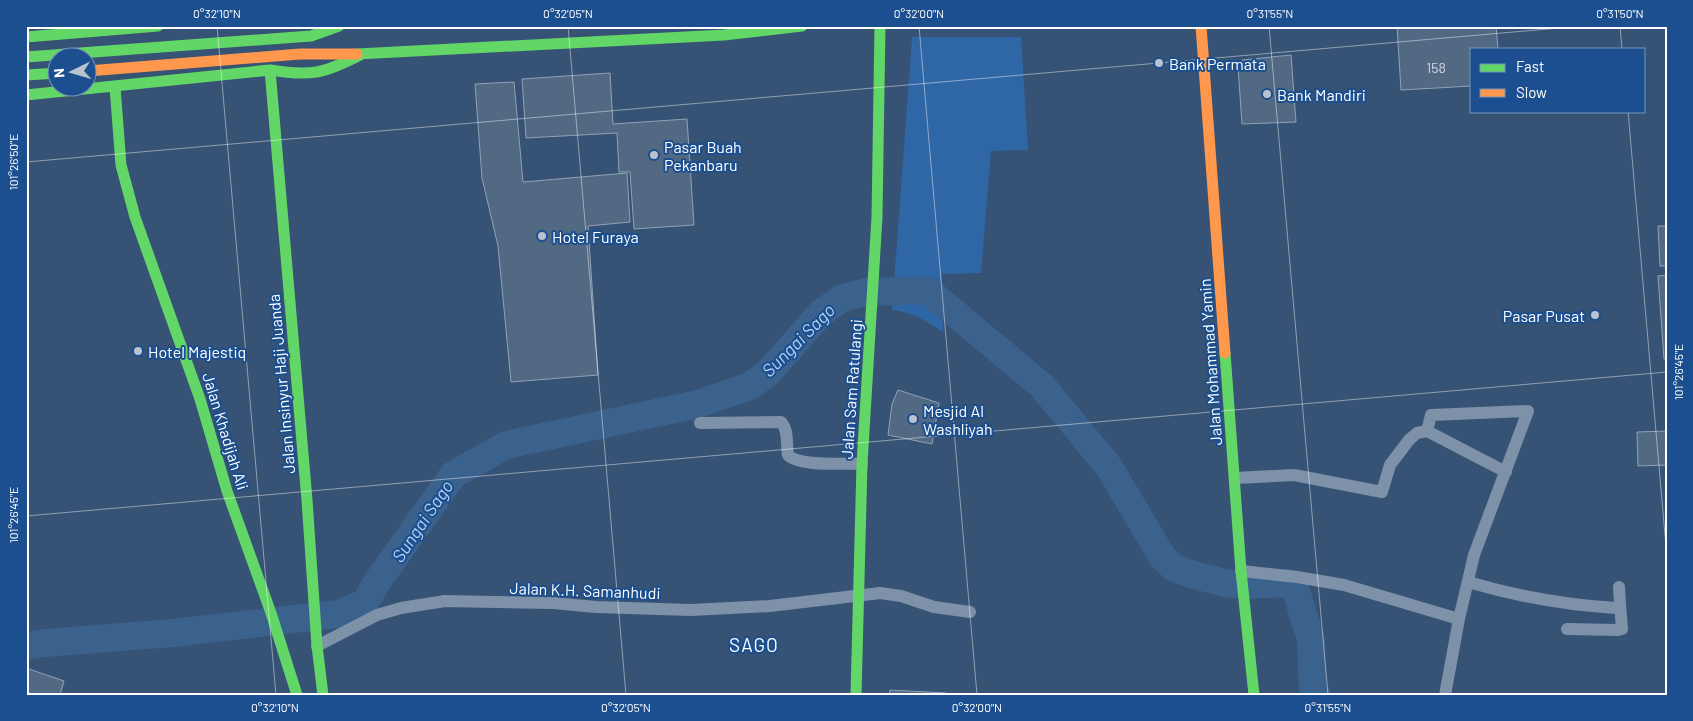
<svg xmlns="http://www.w3.org/2000/svg" width="1693" height="721" viewBox="0 0 1693 721" font-family="Barlow,sans-serif">
<style>
.green{fill:#2f66a5}
.lines{fill:none;stroke-linecap:round;stroke-linejoin:round}
.river{stroke:#3b618d;stroke-width:28}
.building{fill:#526984;stroke:#92a2b6}
.street{stroke:#7d92a8;stroke-width:12}
.fast{stroke:#63d668;stroke-width:11}
.slow{stroke:#ff974d;stroke-width:11}
.ticks{fill:none;stroke:#fff;stroke-width:1;stroke-opacity:0.45}
.poi-dot{fill:#b9c2ce;stroke:#1b4f8f;stroke-width:2}
.labels{text-anchor:middle;dominant-baseline:central;stroke-width:4;stroke-linejoin:round;paint-order:stroke}
.number-label{font-size:14px;fill:#d4dae0}
.poi-label{font-size:16px;fill:#fff;stroke:#1b4f8f;text-anchor:start}
.street-label{font-size:16px;fill:#fff;stroke:#1b4f8f}
.water-label{font-size:18px;font-style:italic;fill:#b5d3f5;stroke:#1b4f8f}
.quarter-label{font-size:19px;letter-spacing:1px;fill:#fff;stroke:#1b4f8f}
.neatline{fill:none;stroke:#fff;stroke-width:2}
.ticks-label{font-size:12px;text-anchor:middle;fill:#fff}
</style>
<rect width="100%" height="100%" fill="#365274"/>
<path class="green" d="M912 37H1021L1028 150 991 151 981 273 942 274 943 332C929 322 909 311 892 310Z"/>
<g class="lines">
<path class="river" d="M26 646 45 643 173 633 338 614 365 603 377 582 453 475 506 445 698 404 750 386 768 373 820 314 842 298 866 292 927 290 1042 386 1109 467 1163 558 1174 568 1194 575 1225 583 1243 585 1288 583 1293 586 1296 591 1311 640 1313 691 1317 695"/>
</g>
<path class="building" d="M1397 26H1496L1498 49H1472V86L1401 90Z
M1291 55 1296 122 1242 124 1238 67 1242 60Z
M610 73 613 124 687 119 694 225 634 229 630 172H619L617 133 526 138 522 79Z
M514 82 523 182 627 173 630 222 588 226 598 375 511 382 498 246 482 178 475 84Z
M1658 226H1667V266H1660Z
M1667 275V359H1664L1658 276Z
M898 390 939 403 932 444 888 435 892 404Z
M1667 431V465L1638 466 1637 432Z
M26 668 64 681 60 695H26Z
M890 690 946 693V695H889Z"/>
<g class="lines">
<path class="street" d="M700 423 781 422C789 430 786 444 788 455 799 467 846 463 862 464
M1427 431 1506 472
M1235 478 1294 475 1382 492 1390 465 1409 440 1417 433 1427 431 1431 415 1528 411 1474 555 1459 619 1445 695
M1241 571 1297 577 1344 585 1459 619
M1468 582C1516 596 1566 605 1616 608L1620 604 1619 587
M1567 629 1618 630 1622 629 1620 604
M317 646 377 615 401 608 445 601 553 603 596 607 691 610 770 606 880 593 901 596 934 607 970 612"/>
<path class="fast" d="M26 37 158 26
M357 54 724 35 802 26
M26 57 311 36 339 26
M270 70 307 500 317 646 323 695
M26 75 58 73
M115 87 121 165 135 217 200 399 227 491 271 613 297 695
M26 95 270 70C312 77 325 73 362 54
M1225 353 1241 571 1254 695
M856 695 862 464 877 217 880 26"/>
<path class="slow" d="M1201 26 1225 353
M88 71 300 54H357"/>
</g>
<path class="ticks" d="M217 26 276 695M568 26 626 695M919 26 977 695M1269 26 1328 695M1620 26 1622 49M1628 111 1667 558M26 162 1582 26M26 516 1667 372"/>
<g class="poi-dot">
<circle cx="1159" cy="63" r="5"/>
<circle cx="1267" cy="94" r="5"/>
<circle cx="654" cy="155" r="5"/>
<circle cx="542" cy="236" r="5"/>
<circle cx="1595" cy="315" r="5"/>
<circle cx="138" cy="351" r="5"/>
<circle cx="913" cy="419" r="5"/>
</g>
<g class="labels">
<g class="number-label">
<text x="1436" y="67">158</text>
</g>
<g class="poi-label">
<text x="1169" y="63">Bank Permata</text>
<text x="1277" y="94">Bank Mandiri</text>
<text x="664" y="146">Pasar Buah<tspan x="664" dy="18">Pekanbaru</tspan></text>
<text x="552" y="236">Hotel Furaya</text>
<text x="1585" y="315" text-anchor="end">Pasar Pusat</text>
<text x="148" y="351">Hotel Majestiq</text>
<text x="923" y="410">Mesjid Al<tspan x="923" dy="18">Washliyah</tspan></text>
</g>
<g class="street-label">
<text transform="translate(1210 362) rotate(-94)">Jalan Mohammad Yamin</text>
<text transform="translate(281 384) rotate(-95)">Jalan Insinyur Haji Juanda</text>
<text transform="translate(851 389) rotate(-86)">Jalan Sam Ratulangi</text>
<text transform="translate(226 431) rotate(73)">Jalan Khadijah Ali</text>
<text transform="translate(585 590) rotate(2)">Jalan K.H. Samanhudi</text>
</g>
<g class="water-label">
<text transform="translate(798 340) rotate(-45)">Sungai Sago</text>
<text transform="translate(422 521) rotate(-56)">Sungai Sago</text>
</g>
<g class="quarter-label">
<text x="754" y="644">SAGO</text>
</g>
</g>
<rect width="1693" height="721" fill="none" stroke="#1b4f8f" stroke-width="55"/>
<rect x="1470" y="48" width="175" height="65" fill="#1b4f8f" stroke="#7695bc"/>
<rect x="1480" y="64" width="25" height="8" fill="#63d668" stroke="#7695bc"/>
<text x="1516" y="72" font-size="15" fill="#ffffff">Fast</text>
<rect x="1480" y="89" width="25" height="8" fill="#ff974d" stroke="#7695bc"/>
<text x="1516" y="98" font-size="15" fill="#ffffff">Slow</text>
<g transform="translate(72 72) rotate(265)"><circle r="24" fill="#1b4f8f" stroke="#7695bc"/>
<path d="M0-4L9 19L0 12L-9 19Z" fill="#b9c2ce"/>
<text y="-8" font-size="14" font-weight="bold" text-anchor="middle" fill="#ffffff">N</text>
</g>
<rect x="28" y="28" width="1638" height="666" class="neatline"/>
<g class="ticks-label">
<text x="217" y="18">0°32'10"N</text>
<text x="568" y="18">0°32'05"N</text>
<text x="919" y="18">0°32'00"N</text>
<text x="1270" y="18">0°31'55"N</text>
<text x="1620" y="18">0°31'50"N</text>
<text transform="translate(14 162) rotate(-90)" y="4">101°26'50"E</text>
<text transform="translate(1679 372) rotate(-90)" y="4">101°26'45"E</text>
<text transform="translate(14 515) rotate(-90)" y="4">101°26'45"E</text>
<text x="275" y="712">0°32'10"N</text>
<text x="626" y="712">0°32'05"N</text>
<text x="977" y="712">0°32'00"N</text>
<text x="1328" y="712">0°31'55"N</text>
</g>
</svg>
